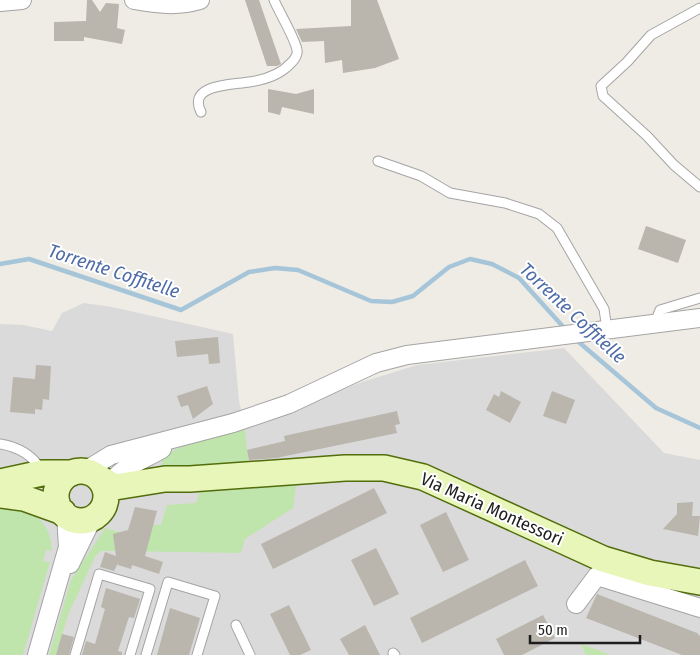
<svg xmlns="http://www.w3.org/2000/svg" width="700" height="655" viewBox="0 0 700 655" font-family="'Fira Sans Condensed',sans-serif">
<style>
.residential{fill:#dbdada}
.grass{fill:#bfe5ac}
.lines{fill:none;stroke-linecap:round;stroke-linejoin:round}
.stream{stroke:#a6c5d9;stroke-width:4.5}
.building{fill:#bab5ad}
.lane-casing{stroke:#a4a4a4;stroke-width:11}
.street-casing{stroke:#a4a4a4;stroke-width:20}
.secondary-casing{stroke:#526d0b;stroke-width:28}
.lane{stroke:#fff;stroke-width:9}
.street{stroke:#fff;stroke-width:18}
.secondary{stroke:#e8f6ba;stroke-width:25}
.labels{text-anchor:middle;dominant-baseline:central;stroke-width:4;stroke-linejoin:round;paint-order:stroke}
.street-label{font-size:18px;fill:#1d1d1d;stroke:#fff}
.water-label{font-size:19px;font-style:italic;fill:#4f6ca7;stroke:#fff}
</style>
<rect width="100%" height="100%" fill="#eeece4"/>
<path class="residential" d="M84 303 112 307 233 334 239 401 245 429 359 383 417 365 564 348 664 453 700 460V655H0V324L23 325 52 331 62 313Z"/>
<path class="grass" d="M245 429 249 468H162V460C177 442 222 435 245 429Z
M297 480 293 508 245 539 241 553 113 551H101L96 555 68 615 56 655H49L71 580 105 528 149 540 153 525H161L167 505 196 503 201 488Z
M19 508C41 516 51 527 52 551L46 550 43 561 50 562 23 655H0V509Z
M581 644 611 655H586Z"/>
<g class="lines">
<path class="stream" d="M0 264 29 259 181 310 249 272 275 268 298 270 371 301 392 302 413 296 449 267 470 259 492 264 519 278 567 331
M574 338 656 408 700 428"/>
</g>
<path class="building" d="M87 0H92L100 12 106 3 119 4 117 28 125 30 122 44 84 37V41H54V22L86 21Z
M245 0H259L281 64 277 66H267Z
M351 0H377L399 59 375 68 343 73 342 60 325 63 324 41 302 42 296 29 351 26Z
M268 89 296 94 314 89V114L282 107 280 115 268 112Z
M646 226 686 240 678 263 638 249Z
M218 337 220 363 209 364 208 354 177 357 175 341Z
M36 365 51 366 49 400 43 399 42 410 35 409V414L10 412 13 377 35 379Z
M207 386 213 404 193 419 188 405 181 407 177 396Z
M501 391 521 402 510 423 486 410 494 394 499 397Z
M552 391 575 400 566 424 543 416Z
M397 411 400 424 395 425 397 433 276 458 249 460 247 450 285 441 284 436Z
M374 488 387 513 273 569 261 544Z
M693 502 692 516H700L698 536 663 529 677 514V503Z
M135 507 157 511 145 556 163 562 159 574 132 565 131 569 118 565V563L114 571 100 567 105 552 116 556 113 534 128 530Z
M446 512 469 560 443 572 420 525Z
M376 548 399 594 374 606 351 560Z
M525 560 538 586 422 643 410 618Z
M106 588 140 599 134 618 129 617 118 651 122 652V655H82L86 641 95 644 105 609 101 607Z
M597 594 697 633 700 636V655H682L586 618Z
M289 605 311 650 300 655H290L270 614Z
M170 608 200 618 189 655H157Z
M543 615 555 638 522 655H504L496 639Z
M365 625 380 655H349L340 639Z
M62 634 74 637 69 655H56Z"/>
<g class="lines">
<g class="lane-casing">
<path id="lane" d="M700 8 651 35 627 62 601 86 603 96 647 136 674 165 700 187
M201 112C187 84 232 85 249 82 264 80 281 74 291 63 294 60 298 55 297 50 295 38 279 12 274 0
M378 161 421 176 450 193 505 203 539 214 557 228 604 309 607 329
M655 323 660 310 700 298
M0 444C18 447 32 454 41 470
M236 625 250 655
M393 653 395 655
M75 655 99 574 150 589 130 655
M146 655 168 582 215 596 197 655"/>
</g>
<g class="street-casing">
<path id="street" d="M134 0C157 4 177 7 200 0
M0 2 22 0
M85 471 111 455 233 423 289 404 376 363 407 355 700 318
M105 492C116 468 140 462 162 449
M70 564 93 517
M576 604 597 576 700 608
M37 655 68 547 66 515"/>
</g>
<g class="secondary-casing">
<path id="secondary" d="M56 496a25 25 0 1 1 50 0a25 25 0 1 1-50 0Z
M96 476 115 487 165 479H190L345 468H384L423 477 603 559 650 573 700 582
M0 482 42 473H72
M0 495 24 498 63 512"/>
</g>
<use href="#lane" class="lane"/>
<use href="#street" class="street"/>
<use href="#secondary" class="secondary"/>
</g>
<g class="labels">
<g class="street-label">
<text transform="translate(492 509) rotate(24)">Via Maria Montessori</text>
</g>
<g class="water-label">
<text transform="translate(114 271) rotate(18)">Torrente Coffitelle</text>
<text transform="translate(573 313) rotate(43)">Torrente Coffitelle</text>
</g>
</g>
<path d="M530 635v8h110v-8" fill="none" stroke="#1d1d1d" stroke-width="2.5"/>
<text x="538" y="635" font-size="15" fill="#1d1d1d" stroke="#ffffff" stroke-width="4" paint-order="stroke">50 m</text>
</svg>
